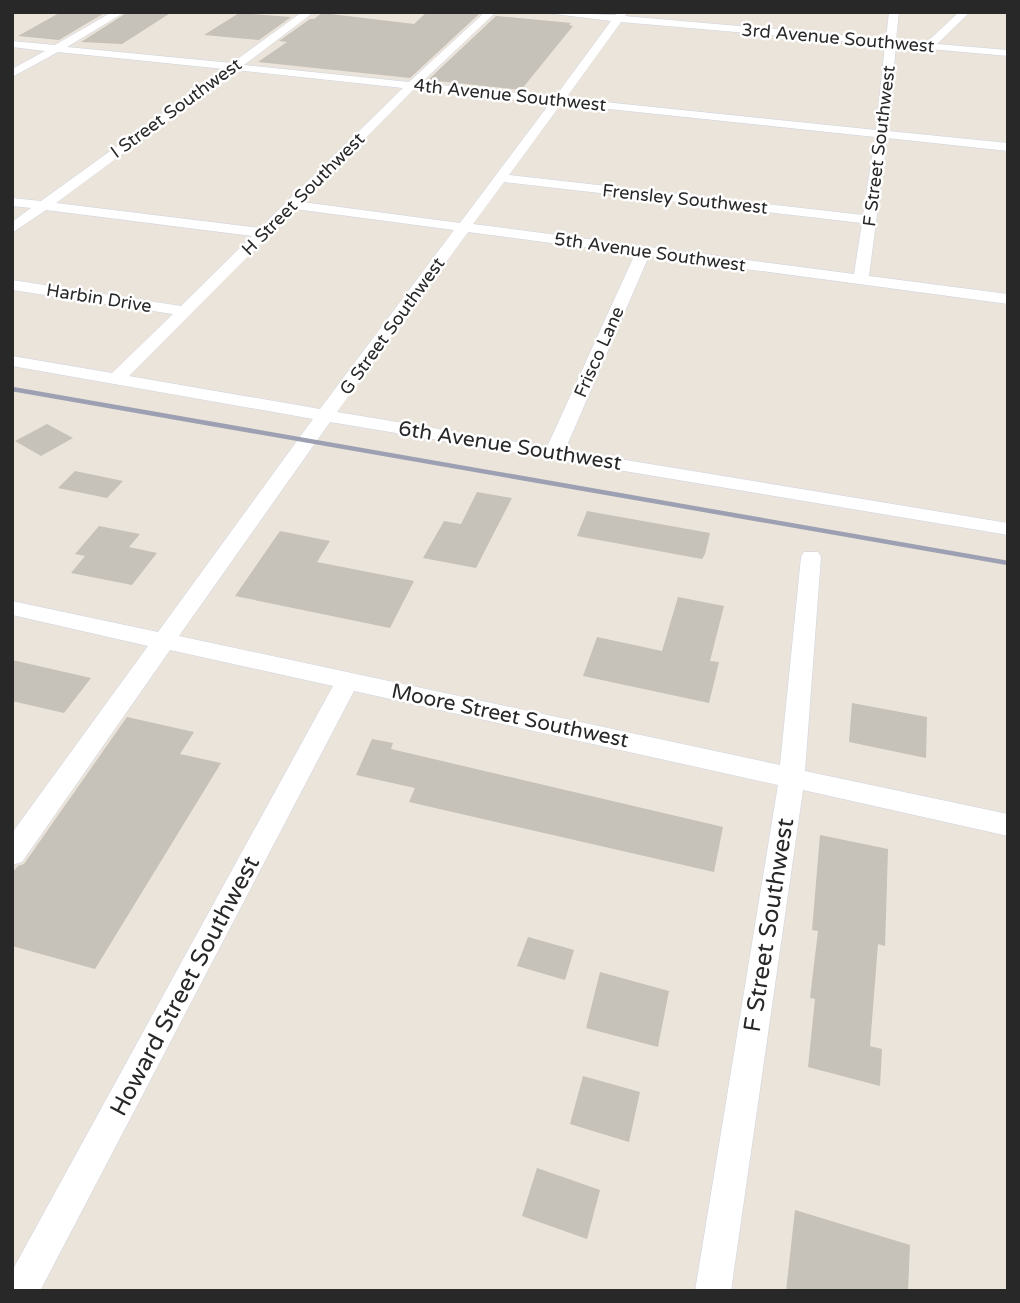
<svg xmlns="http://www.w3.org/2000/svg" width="1020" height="1303" viewBox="0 0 1020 1303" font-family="'Varela Round',sans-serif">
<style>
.building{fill:#c6c1b9}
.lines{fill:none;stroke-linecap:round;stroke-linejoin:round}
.minor-casing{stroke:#cfd2e2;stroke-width:1}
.minor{fill:#fff;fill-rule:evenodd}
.rail{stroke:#9da0b3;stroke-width:4.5}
.labels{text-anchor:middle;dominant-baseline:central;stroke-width:5;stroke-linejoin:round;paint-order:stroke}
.far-street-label{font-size:18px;fill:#282828;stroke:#fff}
.street-label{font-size:21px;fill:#282828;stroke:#fff}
.near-street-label{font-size:24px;fill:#282828;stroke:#fff}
</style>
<rect width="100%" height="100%" fill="#ebe4da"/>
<path class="building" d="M61 12H106L59 40 18 36Z
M128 12H172L122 44 81 42Z
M427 12 479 14 410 78 258 62 287 42 279 41 310 19H314L322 13 414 24Z
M239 13 291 17 259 40 204 35Z
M496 16 571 23 569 25 573 26 521 90 428 80Z
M47 424 73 438 41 456 15 441Z
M75 471 123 481 107 498 58 488Z
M477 492 512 498 476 568 423 558 444 521 461 524Z
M587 511 710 533 705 554 702 559 577 536Z
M99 526 140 534 129 547 157 553 132 585 71 573 85 556 75 554Z
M280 531 330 541 317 562 414 581 390 628 235 596Z
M678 597 724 606 710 661 719 662 709 703 583 676 597 637 662 651Z
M12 660 91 678 64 713 12 701Z
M852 703 927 717 926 758 849 742Z
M127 717 194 732 180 754 221 763 95 969 12 946V873L18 866 24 864Z
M372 739 393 743 391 749 723 827 714 872 409 802 415 788 356 775Z
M820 835 888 849 885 946 878 944 870 1046 882 1049 880 1086 808 1067 815 999 810 998 818 931 812 930Z
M528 937 574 950 565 980 517 966Z
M600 972 669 991 658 1047 586 1028Z
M583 1076 640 1092 629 1142 570 1124Z
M537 1168 600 1190 587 1239 522 1216Z
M795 1210 910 1245 908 1291H786Z"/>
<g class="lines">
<g class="minor-casing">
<path id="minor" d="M112 12H125L67 47 232 63 302 12H314L244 65 409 82 485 12H496L421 83 555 97 611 21 538 12 615 15 618 12H628L625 16 886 39 889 12H899L896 40 926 43 959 12H970L937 44 1008 50V56L896 46 888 131 1008 143V151L887 138 869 276 1008 294V304L649 256 565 450 1008 523V535L330 422 179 636 780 765 801 557 804 552H818L821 557 805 771 1008 814V836L803 790 731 1291H695L778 785 354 691 40 1291H12V1271L333 686 170 650 22 862 12 865V833L148 646 12 615V601L158 632 313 419 12 366V356L112 373 173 314 12 290V280L181 306 252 236 46 210 12 233V222L31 208 12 206V198L41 201 224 69 58 52 12 77V69L45 51 12 47V41L55 45ZM621 22 885 45 876 130 566 98ZM236 70 403 88 260 228 56 203ZM414 89 550 103 460 223 302 202ZM561 104 875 137 863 215 509 175ZM504 182 862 223 854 274 473 224ZM295 209 454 230 320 409 129 376ZM468 232 635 254 547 447 337 412Z"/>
</g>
<use href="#minor" class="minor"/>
<path class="rail" d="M12 389 1008 563"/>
</g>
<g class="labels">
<g class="far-street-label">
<text transform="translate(838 38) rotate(5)">3rd Avenue Southwest</text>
<text transform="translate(510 95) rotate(6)">4th Avenue Southwest</text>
<text transform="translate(176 108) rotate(-36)">I Street Southwest</text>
<text transform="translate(879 146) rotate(-83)">F Street Southwest</text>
<text transform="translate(303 194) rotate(-45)">H Street Southwest</text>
<text transform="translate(685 199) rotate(6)">Frensley Southwest</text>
<text transform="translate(650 252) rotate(8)">5th Avenue Southwest</text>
<text transform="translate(99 298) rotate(9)">Harbin Drive</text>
<text transform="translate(392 326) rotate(-54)">G Street Southwest</text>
<text transform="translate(599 352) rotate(-66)">Frisco Lane</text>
</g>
<g class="street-label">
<text transform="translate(510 446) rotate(9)">6th Avenue Southwest</text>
<text transform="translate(510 716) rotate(12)">Moore Street Southwest</text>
</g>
<g class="near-street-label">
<text transform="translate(769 925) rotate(-81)">F Street Southwest</text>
<text transform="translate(185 986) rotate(-62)">Howard Street Southwest</text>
</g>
</g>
<rect width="1020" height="1303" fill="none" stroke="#282828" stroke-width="28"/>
</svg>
